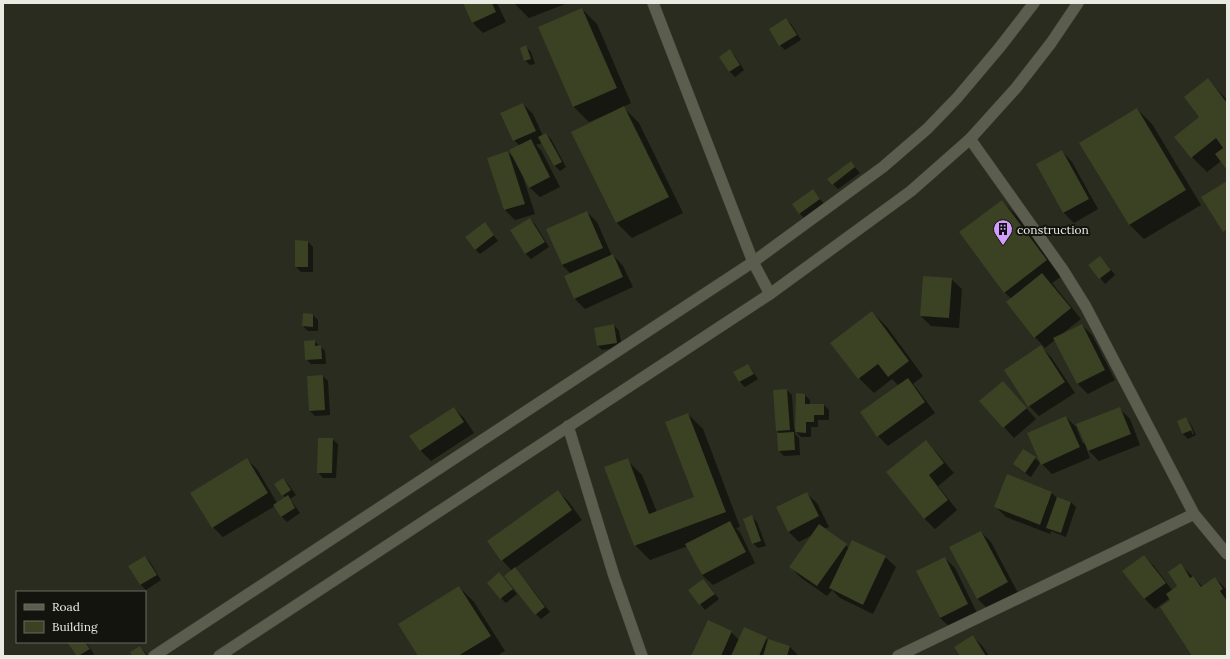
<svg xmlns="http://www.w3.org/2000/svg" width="1230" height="659" viewBox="0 0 1230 659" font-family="Lora,serif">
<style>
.shadow{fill:#0007;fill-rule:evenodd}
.building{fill:#3b4123}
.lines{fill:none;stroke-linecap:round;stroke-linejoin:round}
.minor-casing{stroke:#46483c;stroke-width:12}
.tertiary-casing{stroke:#46483c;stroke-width:12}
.minor{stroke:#5b5e4e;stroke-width:11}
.tertiary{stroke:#5b5e4e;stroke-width:11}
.labels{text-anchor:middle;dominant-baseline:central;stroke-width:4;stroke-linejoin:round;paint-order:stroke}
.poi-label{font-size:12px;fill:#e9ebe2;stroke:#12140d;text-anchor:start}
</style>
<rect width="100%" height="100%" fill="#292c1e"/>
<path class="shadow" d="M464 3H497L506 22 483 33 473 23Z
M514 3H568L529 18Z
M582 9 597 24 631 103 623 107 639 123 683 213 632 238 617 223 573 133 611 114 610 113 589 122 574 107 539 28Z
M786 19 791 24 801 40 785 50 780 45Z
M526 47 531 52 535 64 530 65 525 60Z
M730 51 735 56 744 70 735 77 730 72 720 57Z
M1208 80 1227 100V168L1221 161 1207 172 1192 157Z
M523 104 533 114 543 136 546 134 551 139 566 167 560 171 555 166 542 143 536 145 541 150 560 187 540 197 529 187 524 177H523L535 214 515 220 505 210 488 158 508 152 514 158 520 146 514 140Z
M1137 109 1152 124 1201 205 1144 239 1129 224Z
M1062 151 1072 162 1098 209 1074 223 1063 212Z
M851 163 860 173 838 189 833 184Z
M813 190 824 204 804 218 799 213Z
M1002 201 1017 216 1062 276 1052 283 1081 319 1063 333 1082 325 1092 335 1115 380 1088 394 1077 383 1055 340 1045 348 1035 337 1007 303 1012 299 1004 292Z
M587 212 597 222 612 256 613 255 623 266 633 287 585 309 574 298 571 274 562 265 547 229Z
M530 219 535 224 549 247 531 259 526 254 512 230Z
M485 224 498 241 480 254 475 249Z
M308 242 313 247V272H301L296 267Z
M1105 262 1115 275 1105 284 1090 265Z
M951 279 962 289 959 328 931 326 921 316Z
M872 312 887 327 923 376 913 384 918 390 935 413 888 446 878 436 899 386 892 379 874 393 859 378Z
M303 314 313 315 318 320V331H308L303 326Z
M614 325 619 331 622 347 602 350 597 345Z
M314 341 325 351 326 364H311L306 359Z
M1041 347 1051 357 1075 393 1039 416 1029 406Z
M747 365 752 370 758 379 745 387 740 382 735 372Z
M323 376 328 381 330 415 315 416 310 411Z
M1003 382 1036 419 1014 438 981 401Z
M787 390 792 395 794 429H796L805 395 810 400V405H824L829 410V420H818V427H811V437H801L795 431V434L799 438 800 455 784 456 779 451 780 434 777 431Z
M454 408 464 418 474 433 431 461 420 450Z
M1119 408 1130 419 1140 445 1099 461 1086 448 1090 458 1052 474 1042 464 1066 417 1076 427 1083 444Z
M688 414 703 429 740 527 736 528 740 532 755 563 713 585 702 575 688 546 650 560 635 545 627 460 642 475 657 512 696 498Z
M1186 419 1191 424 1196 435 1188 439 1183 434 1178 422ZM1187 423H1190L1194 434 1193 435Z
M332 439 338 444 336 478H323L318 472Z
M926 441 936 452 954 473 938 486 957 510 935 529 924 518Z
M1035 458 1040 463 1031 477 1019 469 1014 464Z
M246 459 257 469 277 503 286 498 283 495V479L288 484 296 495 290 499 300 513 287 522 282 517 275 506 223 537 213 527Z
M557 491 568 501 582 520 515 568 550 612 541 619 536 614 512 571 502 560Z
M1051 492 1057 498 1071 502 1076 507 1066 537 1051 531 1050 534 1006 517 996 507Z
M806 493 817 503 829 527 824 529 849 548 885 557 896 567 873 614 840 598 832 590 827 596 800 577 790 566 812 535 799 542 789 532Z
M752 517 757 522 766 546 758 548 753 543Z
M981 532 991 542 1018 593 988 609 977 598Z
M1144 556 1154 566 1172 590 1179 586 1181 565 1203 587 1215 578 1227 590V656H1193L1170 598 1155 609 1145 599 1124 571Z
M145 557 150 562 161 580 146 590 141 585 130 567Z
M945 558 955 568 978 615 951 628 940 618 918 572Z
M504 579 517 594 506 603 501 598Z
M708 585 719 599 705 610 689 590Z
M459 587 474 602 505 651 497 656H419Z
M744 628 768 640 790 647 799 656H692L731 632 739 640Z
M973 636 983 647 989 656H961Z
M69 642H86L94 654 91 656H78Z
M140 647 145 652 148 656H133Z"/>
<path class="building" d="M463 3H492L496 12 472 23Z
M582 8 617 88 573 107 538 27Z
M786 18 797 35 779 46 769 29Z
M526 45 531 59 524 61 520 48Z
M730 49 740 65 729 72 719 57Z
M1208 78 1227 103V170L1215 154 1223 148 1216 138 1191 158 1174 137 1199 117 1184 97Z
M523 103 536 131 513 141 500 113Z
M624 106 669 197 616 223 571 132Z
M1137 108 1186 190 1129 225 1079 143Z
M546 133 562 162 554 166 538 137Z
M531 139 550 177 529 188 509 150Z
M1062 150 1089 199 1063 213 1036 164Z
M508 151 525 204 504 210 487 158Z
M851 161 855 167 832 185 827 179Z
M1227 181V229L1223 232 1201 197Z
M813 189 820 199 799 214 792 204Z
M1002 200 1047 260 1004 293 959 232Z
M587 211 603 248 562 265 546 229Z
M530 218 545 242 525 254 510 230Z
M485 222 494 235 475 250 465 237Z
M295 240 308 241V267H295Z
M613 254 623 277 574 299 564 276Z
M1100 256 1111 270 1099 279 1088 265Z
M1042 273 1071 308 1034 338 1006 302Z
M923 276 952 278 949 318 920 316Z
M872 311 909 361 888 377 878 364 858 379 830 343Z
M303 313 313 314V327L302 326Z
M614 324 617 343 597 346 594 328Z
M1082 324 1105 370 1077 384 1053 338Z
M315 340V346L321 345 322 359 305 360 304 341Z
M1041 345 1065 382 1028 407 1004 370Z
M748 364 754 374 739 382 733 372Z
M323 375 325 410 309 411 307 376Z
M908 378 925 402 877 437 860 412Z
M1003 381 1027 408 1003 428 979 401Z
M787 389 790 430 776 431 773 390Z
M796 393 805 394V404H824V415H814V422H806V433L795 432Z
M454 407 464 422 420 451 409 436Z
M1120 407 1131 434 1088 451 1076 424Z
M688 413 726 512 634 546 604 467 628 458 649 514 694 497 665 422Z
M1066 416 1080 447 1041 465 1027 433Z
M1186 417 1192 430 1182 434 1177 421Z
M794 432 795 450 778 451 777 433Z
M318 438H333L332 473H317Z
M926 440 944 463 929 475 948 500 924 519 886 472Z
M1023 449 1036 457 1025 473 1013 464Z
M247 458 268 493 212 528 190 493Z
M1007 474 1052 492 1040 525 994 507Z
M283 478 291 490 282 496 274 484Z
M558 490 572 510 501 561 487 541Z
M807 492 819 516 788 532 776 507Z
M288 495 295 508 281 517 273 505Z
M1057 497 1071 502 1061 533 1046 528Z
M752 515 761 541 752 544 743 519Z
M730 521 746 552 702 575 685 544Z
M819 524 847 544 817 586 789 567Z
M981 531 1008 582 977 599 949 547Z
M852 540 886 556 863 605 829 588Z
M1144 555 1166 583 1144 599 1122 571Z
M145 556 157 575 140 585 128 566Z
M945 557 968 604 940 618 916 571Z
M1181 563 1190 578 1193 576 1201 587 1215 577 1223 589 1220 591 1227 601V656H1192L1160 607 1170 600 1166 594 1177 586 1168 572Z
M515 567 545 607 535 615 504 576Z
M499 572 513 589 500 599 487 583Z
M703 579 715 594 699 605 688 590Z
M459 586 491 636 458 656H418L398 624Z
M708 620 732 631 721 656H691Z
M744 627 767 637 759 656H731Z
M973 635 986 656H960L954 647Z
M768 639 790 646 787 656H763Z
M67 642H85L90 649 78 656H77Z
M140 646 146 655 144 656H132L130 652Z"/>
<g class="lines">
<g class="minor-casing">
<path id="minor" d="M653 3 753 262 770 294
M970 139 1063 270 1086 307 1194 514 1227 554
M568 426 614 576 642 656
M898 656 1194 514"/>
</g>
<g class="tertiary-casing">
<path id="tertiary" d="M154 656 753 262 883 167 927 129 957 98 1000 47 1034 3
M219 656 770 294 911 191 970 139 1016 88 1051 43 1078 3"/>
</g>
<use href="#minor" class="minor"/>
<use href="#tertiary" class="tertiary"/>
</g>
<defs>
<g id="building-pin" transform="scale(1)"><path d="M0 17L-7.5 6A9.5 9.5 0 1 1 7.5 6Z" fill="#d29dfd" stroke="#12140d"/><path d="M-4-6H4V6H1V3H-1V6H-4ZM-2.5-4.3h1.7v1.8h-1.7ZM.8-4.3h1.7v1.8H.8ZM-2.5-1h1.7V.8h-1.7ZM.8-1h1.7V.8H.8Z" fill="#111"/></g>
</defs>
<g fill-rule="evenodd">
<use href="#building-pin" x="1003" y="229"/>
</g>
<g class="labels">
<g class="poi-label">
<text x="1017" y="229">construction</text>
</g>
</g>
<rect width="1230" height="659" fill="none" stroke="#e9ebe2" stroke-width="8"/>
<rect x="16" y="591" width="130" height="52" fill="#12140d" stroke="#686a62"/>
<rect x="24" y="604" width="20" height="6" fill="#5b5e4e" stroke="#686a62"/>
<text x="52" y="611" font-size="12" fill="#e9ebe2">Road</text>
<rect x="24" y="621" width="20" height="12" fill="#3b4123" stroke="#686a62"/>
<text x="52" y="631" font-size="12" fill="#e9ebe2">Building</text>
</svg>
